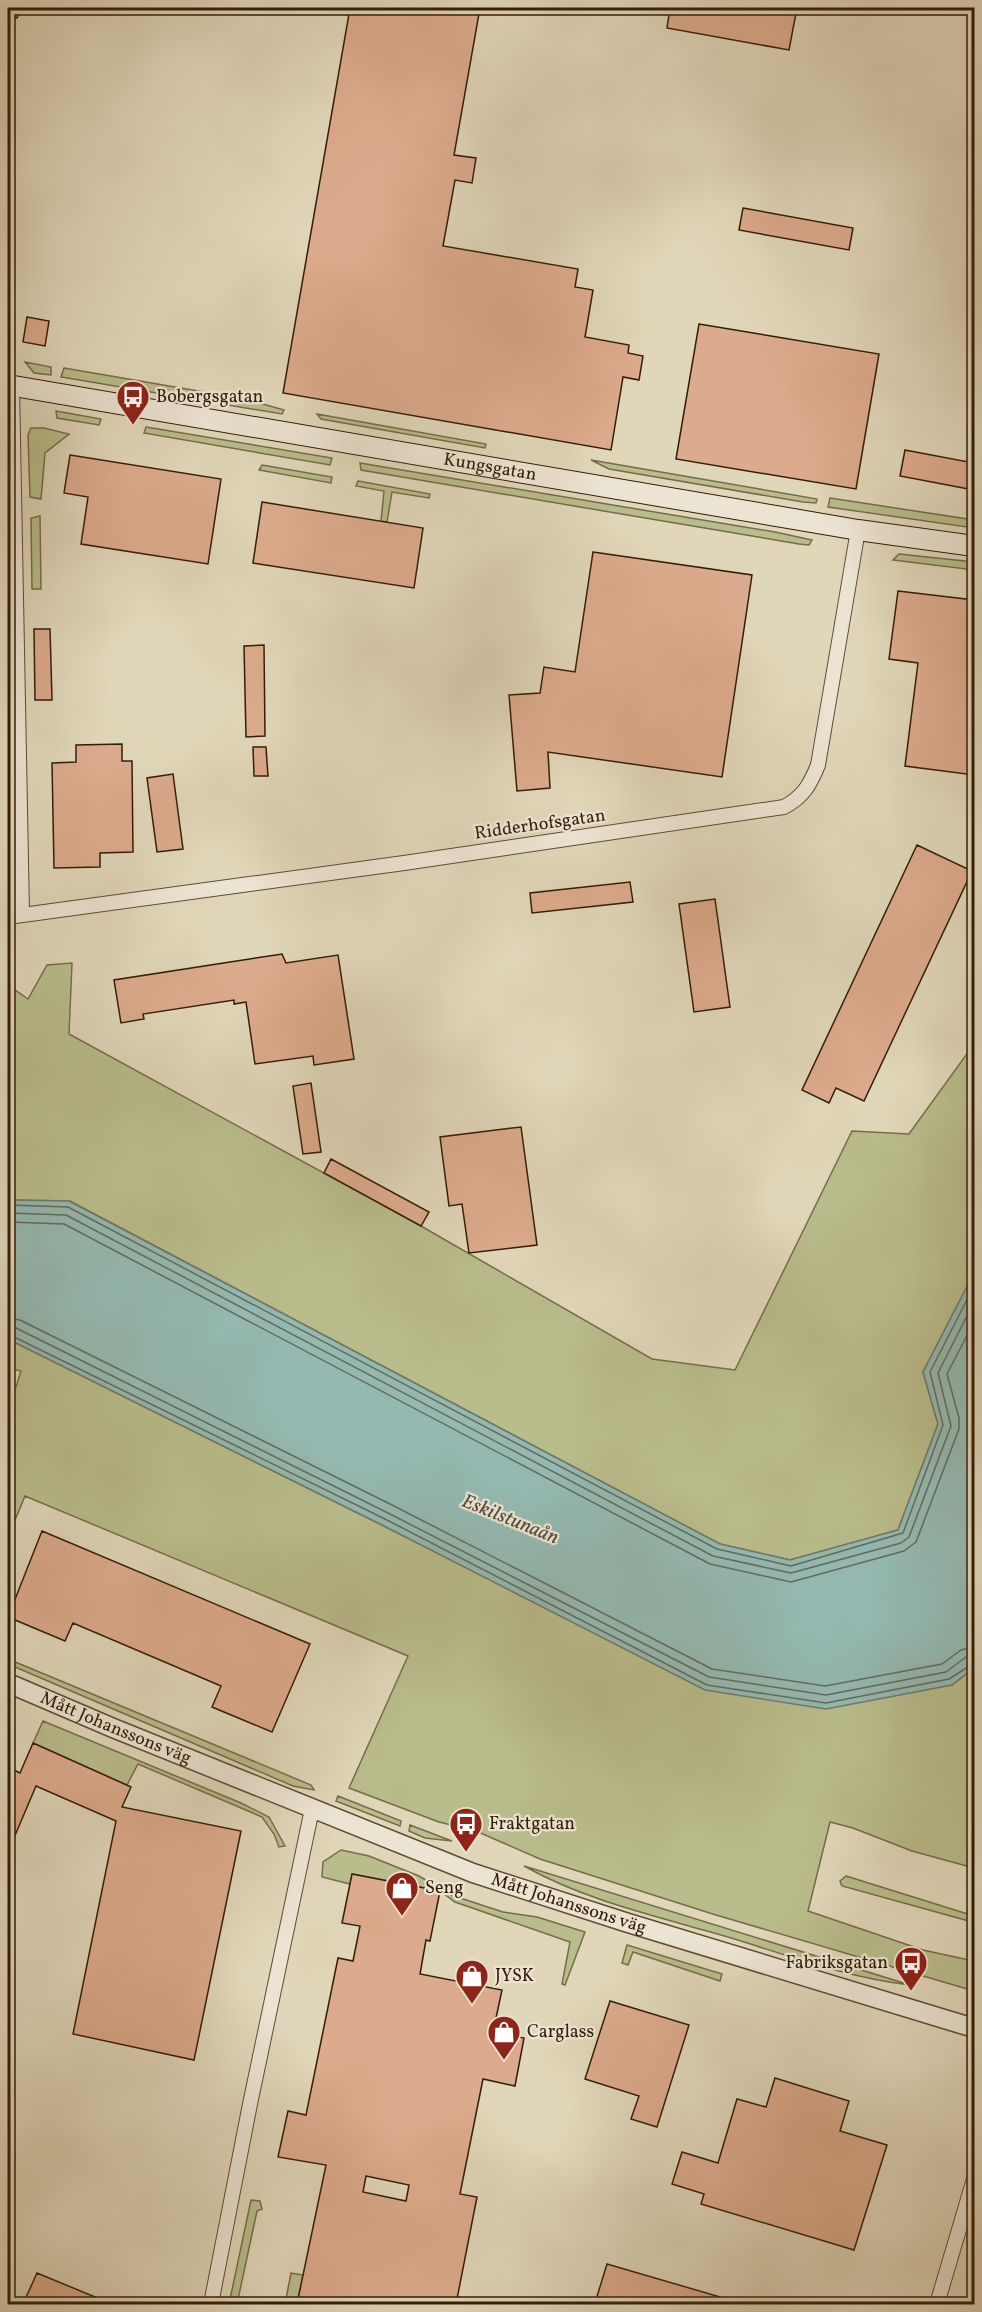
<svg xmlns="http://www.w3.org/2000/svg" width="982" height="2312" viewBox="0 0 982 2312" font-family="Vollkorn,serif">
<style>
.green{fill:#b9bc8b;stroke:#766c49;stroke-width:1.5}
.water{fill:#94b9b1;stroke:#6e7a6d;stroke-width:1.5}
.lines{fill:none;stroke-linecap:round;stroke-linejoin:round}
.shore{stroke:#646a5c;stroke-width:1.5}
.building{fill:#dcaa8c;stroke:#341c07;stroke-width:1.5;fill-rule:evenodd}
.minor-casing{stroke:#5f4a34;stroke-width:16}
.tertiary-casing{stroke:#5f4a34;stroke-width:21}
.secondary-casing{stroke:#341c07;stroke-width:22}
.minor{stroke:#ebe4d2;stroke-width:14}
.tertiary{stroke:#ebe4d2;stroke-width:18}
.secondary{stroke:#ebe4d2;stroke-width:20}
.labels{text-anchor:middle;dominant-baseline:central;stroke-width:4.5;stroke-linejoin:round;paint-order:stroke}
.poi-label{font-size:18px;fill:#341c07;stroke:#ebe4d2;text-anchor:start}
.street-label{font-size:18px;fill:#341c07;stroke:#ebe4d2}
.water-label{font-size:20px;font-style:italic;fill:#514b3a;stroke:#ebe4d2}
</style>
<rect width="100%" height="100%" fill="#e0d6b9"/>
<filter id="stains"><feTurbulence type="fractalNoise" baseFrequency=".00333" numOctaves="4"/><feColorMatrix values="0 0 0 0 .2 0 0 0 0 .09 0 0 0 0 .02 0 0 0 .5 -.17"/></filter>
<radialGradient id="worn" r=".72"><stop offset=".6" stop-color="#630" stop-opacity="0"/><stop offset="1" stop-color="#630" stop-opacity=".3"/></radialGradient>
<path class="green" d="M25 362 51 367V375L34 373Z
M64 368 245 399 284 410 282 414 61 377Z
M56 411 101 419 99 425 57 418Z
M317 414 486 444 485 448 321 419Z
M146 427 332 458 330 465 144 433Z
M31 428H44L69 434 45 453 41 499 30 497 28 435Z
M591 460 817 499 816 503 803 502 609 469Z
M360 463 775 532 812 540 809 545 799 544 361 470Z
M262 465 332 477 331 483 259 470Z
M358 481 430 494 429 498 392 492 387 522 381 521 384 491 356 486Z
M830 498 974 520V528L828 507Z
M40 516 41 589H32L31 518Z
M899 554 974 562V570L893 560Z
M72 963 69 1034 421 1226 652 1359 735 1370 852 1131 909 1134 974 1044V1273L923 1372 938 1424 898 1530 790 1560 720 1544 70 1201 8 1200V985L28 999 47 965Z
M8 1339 430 1549 952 1685 974 1668V1868L912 1851 853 1828 830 1822 808 1911 923 1950 974 1961V1991L716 1915 540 1859 476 1831 439 1822 349 1788 408 1656 25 1496 8 1537V1384L16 1387 21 1371 8 1368Z
M8 1659 311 1785 314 1790 293 1786 8 1664Z
M43 1721 241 1803 269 1817 285 1846 279 1847 274 1834 262 1817 138 1764 127 1785 33 1743Z
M338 1796 401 1821 400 1826 336 1801Z
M410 1825 452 1841 425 1838 409 1831Z
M341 1850 369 1856 419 1876 451 1895 503 1912 537 1917 585 1932 565 1985 562 1984 570 1942 455 1902 440 1891 353 1874 350 1884 322 1877 323 1862Z
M524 1866 910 1985C848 1978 787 1955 728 1937 660 1917 586 1901 524 1866Z
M846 1876 971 1915 969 1921 842 1886 840 1881Z
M627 1945 722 1974 720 1981 633 1952 628 1965 622 1963Z
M251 2200 260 2201 262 2209 257 2211 237 2304H229Z
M291 2273 303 2275 297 2304H285Z"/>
<path class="water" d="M8 1200 69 1201 720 1544 790 1560 898 1530 938 1424 923 1372 974 1273V1668L952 1685 826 1709 705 1690 382 1525 8 1339Z"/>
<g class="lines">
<path class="shore" d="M8 1205 68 1207 717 1549 791 1566 903 1533 943 1425 930 1372 974 1286
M8 1213 66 1215 713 1556 791 1573 901 1543 909 1537 951 1426 938 1373 974 1302
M8 1222 64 1224 710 1564 791 1582 904 1551 916 1542 959 1429V1418L947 1374 974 1322
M8 1318 20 1320 392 1505 712 1669 825 1686 942 1664 961 1650 974 1647
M8 1327 16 1328 388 1513 709 1677 826 1695 946 1672 966 1657 974 1656
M8 1334 385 1519 707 1685 826 1703 949 1679 974 1663"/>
</g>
<path class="building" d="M8 8H21L17 18 8 14Z
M350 8H480L454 155 476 158 472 183 455 180 443 246 578 269 575 287 593 290 585 337 629 345 628 353 643 356 639 380 623 377 611 450 283 393Z
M670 8H797L789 50 667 28Z
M743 208 853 228 849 250 739 230Z
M27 317 49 321 45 346 23 342Z
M699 324 879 354 856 489 676 459Z
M905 450 974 463V490L900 476Z
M70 455 221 479 208 564 81 544 88 497 64 493Z
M262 502 423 528 414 588 253 563Z
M593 552 752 575 722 777 548 752 550 788 517 791 509 695 540 693 544 667 575 672Z
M898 591 974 600V775L905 766 918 663 889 659Z
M34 629H50L52 700H35Z
M264 645 265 736 246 737 244 646Z
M122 744V761H132L133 852 100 853V867L54 868 52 763 76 762V745Z
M253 747H266L268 776H254Z
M173 774 183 849 157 852 147 778Z
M917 845 972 871 864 1101 836 1088 829 1103 802 1090Z
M630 882 633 902 532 913 530 893Z
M715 899 730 1007 694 1012 679 904Z
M282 954 286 963 338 955 354 1059 314 1065 313 1056 255 1064 246 1002 234 1004V1000L143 1014 144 1019 121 1023 114 980Z
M311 1083 321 1152 303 1154 293 1086Z
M521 1127 537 1245 469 1253 462 1204 449 1206 440 1137Z
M331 1159 429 1212 421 1226 324 1173Z
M42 1531 310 1644 272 1732 212 1707 221 1686 73 1623 65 1641 8 1617Z
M33 1743 131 1787 122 1807 241 1831 194 2060 73 2034 116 1821 36 1786 8 1852V1767L20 1773Z
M352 1874 440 1891 430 1941 426 1940 420 1974 502 1990 493 2032 524 2038 515 2086 483 2079 460 2194 477 2197 456 2304H297L326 2165 278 2157 288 2111 306 2115 338 1958 353 1961 360 1926 342 1923ZM366 2176 409 2185 406 2201 363 2192Z
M610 2001 689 2025 657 2127 631 2119 639 2096 585 2079Z
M775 2078 849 2101 840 2131 887 2145 854 2250 701 2204 704 2194 672 2184 682 2152 718 2163 737 2099 766 2107Z
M607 2264 744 2304H599L595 2303Z
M37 2273 112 2304H23Z"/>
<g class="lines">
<g class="minor-casing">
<path id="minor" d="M12 386 22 914
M8 917 404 863 784 807C803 797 810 785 818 765L858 530
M211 2304 250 2104 312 1809
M937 2304 974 2179"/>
</g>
<g class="tertiary-casing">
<g id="tertiary">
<path id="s1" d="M8 1683 113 1728 473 1873 625 1922 974 2028"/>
</g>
</g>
<g class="secondary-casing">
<g id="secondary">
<path id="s2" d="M8 385 858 530 974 546"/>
</g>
</g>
<use href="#minor" class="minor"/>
<use href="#tertiary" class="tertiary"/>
<use href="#secondary" class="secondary"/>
</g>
<defs>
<g id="bus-pin" transform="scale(1.725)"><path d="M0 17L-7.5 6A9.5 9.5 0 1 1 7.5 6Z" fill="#8f2418" stroke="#ebe4d2"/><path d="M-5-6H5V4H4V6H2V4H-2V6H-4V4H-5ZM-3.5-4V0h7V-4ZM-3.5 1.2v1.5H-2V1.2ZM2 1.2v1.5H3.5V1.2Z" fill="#fff"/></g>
<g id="shop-pin" transform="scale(1.725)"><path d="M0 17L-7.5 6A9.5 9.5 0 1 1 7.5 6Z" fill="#8f2418" stroke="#ebe4d2"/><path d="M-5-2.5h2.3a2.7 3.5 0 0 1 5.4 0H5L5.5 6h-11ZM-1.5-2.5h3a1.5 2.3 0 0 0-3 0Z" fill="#fff"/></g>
</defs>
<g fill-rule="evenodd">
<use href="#bus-pin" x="133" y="397"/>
<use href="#bus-pin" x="466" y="1824"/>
<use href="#shop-pin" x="402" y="1888"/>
<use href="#bus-pin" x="911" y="1963"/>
<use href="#shop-pin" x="472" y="1976"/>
<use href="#shop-pin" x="504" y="2032"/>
</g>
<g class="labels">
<g class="poi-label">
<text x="156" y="397">Bobergsgatan</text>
<text x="489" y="1824">Fraktgatan</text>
<text x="425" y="1888">Seng</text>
<text x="888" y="1963" text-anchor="end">Fabriksgatan</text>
<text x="495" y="1976">JYSK</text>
<text x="527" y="2032">Carglass</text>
</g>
<g class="street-label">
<text stroke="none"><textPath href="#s2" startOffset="489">Kungsgatan</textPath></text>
<text transform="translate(540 825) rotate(-8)">Ridderhofsgatan</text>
<text stroke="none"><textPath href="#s1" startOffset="117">Mått Johanssons väg</textPath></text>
<text stroke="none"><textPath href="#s1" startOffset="603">Mått Johanssons väg</textPath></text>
</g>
<g class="water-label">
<text transform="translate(510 1520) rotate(22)">Eskilstunaån</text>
</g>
</g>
<rect width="982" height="2312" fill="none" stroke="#e0d6b9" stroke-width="30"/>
<rect x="9" y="9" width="964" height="2294" fill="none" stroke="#341c07" stroke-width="3"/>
<rect x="15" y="15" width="952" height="2282" fill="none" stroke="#341c07" stroke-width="1.5"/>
<rect width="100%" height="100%" filter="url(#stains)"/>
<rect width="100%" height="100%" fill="url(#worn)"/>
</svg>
